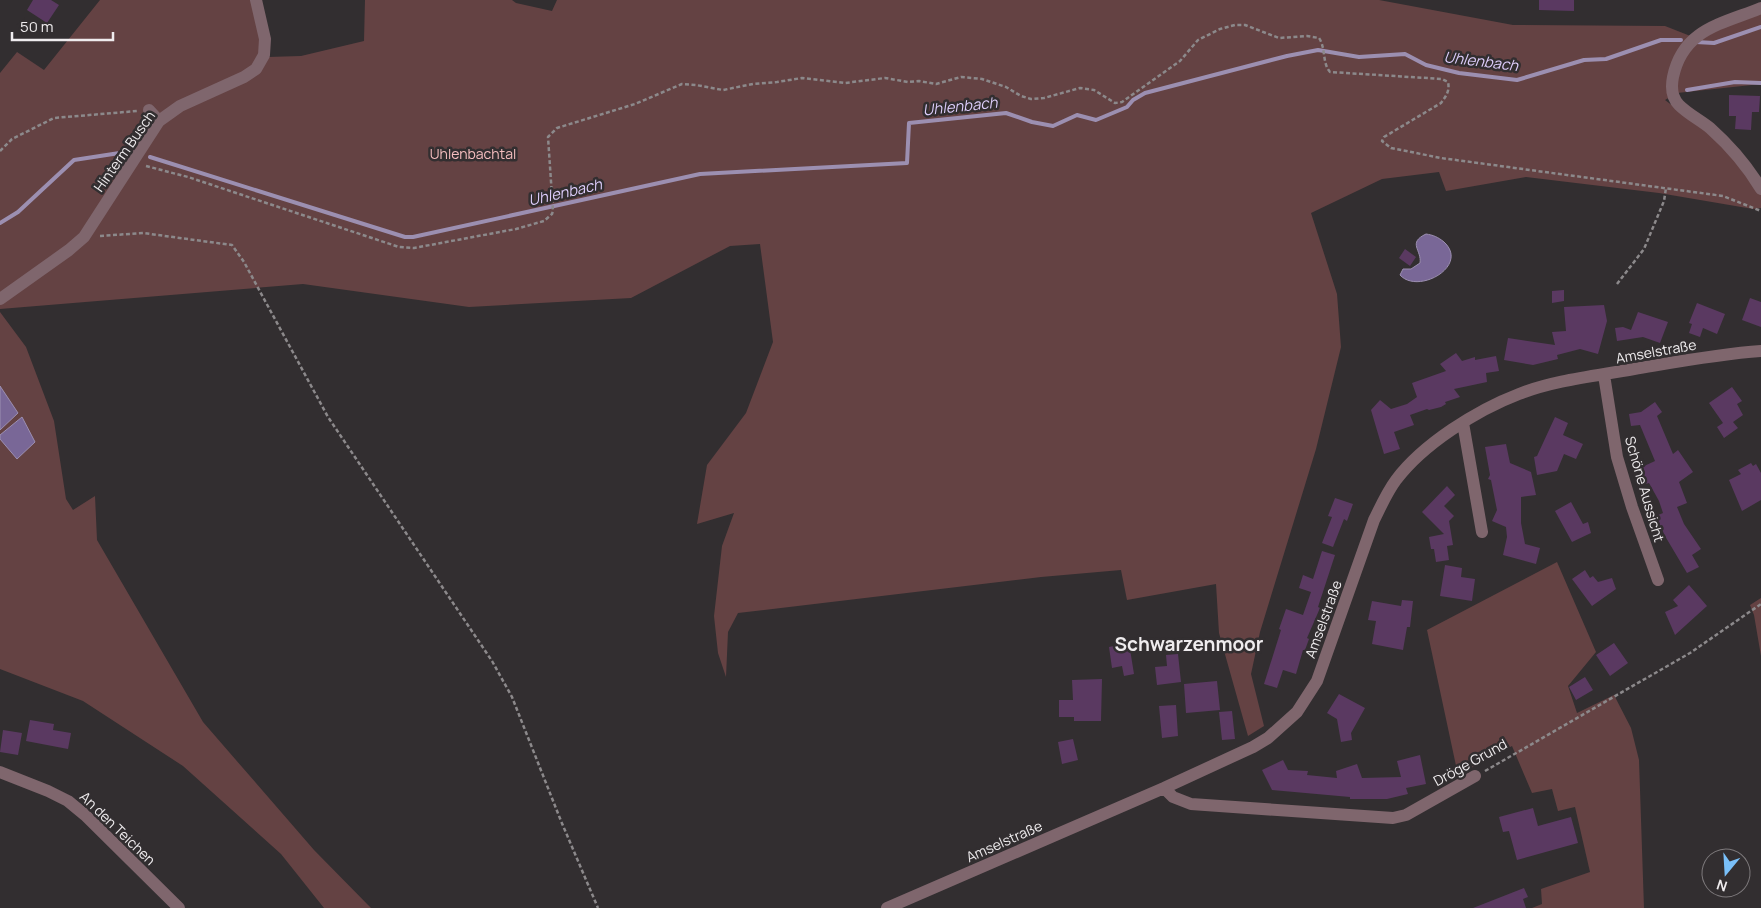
<svg xmlns="http://www.w3.org/2000/svg" width="1761" height="908" viewBox="0 0 1761 908" font-family="Manrope,sans-serif">
<style>
.green{fill:#644243}
.water{fill:#796797;stroke:#9c8fb1}
.lines{fill:none;stroke-linecap:round;stroke-linejoin:round}
.stream{stroke:#9c8fb1;stroke-width:4}
.building{fill:#5a3961}
.path{stroke:#8c898b;stroke-width:2.5;stroke-dasharray:4 2.5;stroke-linecap:butt}
.minor{stroke:#7f666d;stroke-width:12}
.labels{text-anchor:middle;dominant-baseline:central;stroke-width:5;stroke-linejoin:round;paint-order:stroke}
.street-label{font-size:14px;fill:#efecee;stroke:#322e30}
.park-label{font-size:14px;fill:#f5bebf;stroke:#322e30}
.water-label{font-size:15px;font-style:italic;fill:#decefc;stroke:#322e30}
.district-label{font-size:19px;font-weight:bold;fill:#efecee;stroke:#322e30}
</style>
<rect width="100%" height="100%" fill="#322e30"/>
<path class="green" d="M100 0H251L268 57 301 56 364 41 365 0H512L516 3 552 11 557 0H1379L1513 25 1665 26 1698 39 1761 10V84L1677 93 1665 100 1710 134 1734 160 1761 195V208L1753 209 1659 193 1526 177 1446 191 1439 172 1382 179 1311 213 1337 294 1341 347 1316 449 1260 632 1251 674 1264 726 1248 736 1219 633 1216 584 1127 600 1121 570 1041 577 738 613 728 632 726 677 718 653 714 616 722 546 734 513 697 524 707 465 746 413 773 342 760 244 730 246 631 298 469 307 303 284 0 309V73L17 52 44 70Z
M0 312 26 347 54 421 66 499 73 510 95 496 97 540 203 722 314 850 371 908H324L281 854 183 766 83 701 0 669Z
M1557 562 1596 652 1568 686 1577 713 1614 695 1631 728 1639 760 1644 908H1532L1542 904 1541 889 1590 872 1575 807 1558 811 1552 789 1532 793 1512 746 1458 775 1427 630Z
M1761 598V656L1754 615 1750 605Z"/>
<path class="water" d="M1426 234C1433 235 1438 237 1444 242 1470 266 1418 295 1400 275L1403 269H1411L1420 263C1422 250 1407 243 1426 234Z
M0 386 18 413 0 430Z
M22 417 35 442 17 459 0 439V435Z"/>
<g class="lines">
<path class="stream" d="M1696 42 1714 43 1761 27
M1687 90 1735 82 1761 83
M150 157 405 237H413L700 174 907 163 909 123 1006 113 1032 122 1053 126 1077 115 1096 120 1127 107 1133 100 1145 93 1287 56 1318 50 1359 57 1405 54 1426 65 1459 73 1517 80 1584 60 1606 59 1661 40H1681
M0 223 18 212 74 160 126 152"/>
</g>
<path class="building" d="M33 0H51L59 5 47 23 27 10Z
M1539 0H1574V11L1539 10Z
M1729 95 1760 96 1759 112H1752L1751 130 1735 129 1736 116H1729Z
M1405 249 1416 257 1410 266 1399 258Z
M1564 290V301L1552 303V291Z
M1750 298 1761 302V327L1742 320Z
M1697 303 1725 314 1717 334 1703 328 1700 337 1689 333 1692 324 1689 323Z
M1604 305 1607 321 1598 354 1580 349 1557 355 1558 359 1533 365 1504 360 1508 338 1555 345 1552 332 1566 331 1564 307Z
M1638 312 1668 322 1660 343 1643 337 1617 341 1615 328 1623 327 1631 330Z
M1456 353 1462 361 1475 357V360L1496 356 1499 371 1486 373 1487 382 1454 389 1460 397 1445 402 1446 404 1441 407 1429 410 1427 409 1410 415 1414 425 1394 432 1400 449 1384 454 1371 410 1380 400 1391 409 1407 404 1417 397 1412 383 1446 371 1440 364Z
M1732 387 1742 401 1737 404 1743 415 1733 422 1738 428 1724 438 1717 427 1723 423 1709 403Z
M1655 402 1662 412 1657 416 1673 454 1678 450 1693 472 1679 482 1687 503 1677 507 1684 524 1701 549 1692 555 1699 567 1687 573 1665 536 1656 516 1663 513 1659 501 1649 483 1646 484 1642 467 1655 461 1640 425 1631 426 1629 414 1641 412Z
M1555 417 1568 423 1563 435 1583 444 1576 459 1564 454 1557 471 1537 475 1534 457 1537 456Z
M1506 444 1510 463 1531 472 1536 495 1521 497V523L1525 544 1540 548 1536 564 1503 555 1507 537 1506 527 1492 521 1497 510 1491 480 1488 479 1490 475 1485 447Z
M1751 463 1753 466 1756 464 1761 473V500L1742 511 1729 480 1741 474 1738 470Z
M1447 486 1455 495 1444 506 1454 516 1449 521 1453 545 1447 546 1449 560 1436 562 1434 549H1431L1429 537 1444 534 1422 512Z
M1335 498 1353 504 1347 521 1344 519 1333 547 1322 543 1332 517 1328 516Z
M1571 502 1583 524 1588 522 1591 533 1572 542 1555 511Z
M1322 551 1335 555 1318 607 1320 608 1307 638 1309 639 1305 650H1303L1296 674 1283 670 1277 688 1264 684 1281 630 1279 629 1286 609 1303 615 1311 592 1299 588 1303 575 1313 579Z
M1445 565 1462 568 1461 577 1475 579 1472 601 1440 596Z
M1585 570 1590 578 1593 576 1598 582 1612 578 1616 589 1592 606 1572 579Z
M1689 585 1707 606 1675 635 1665 612 1678 606 1673 600Z
M1402 600 1413 601 1410 627H1407L1403 650 1372 644 1376 621 1368 620 1372 601 1401 606Z
M1129 643 1134 674 1124 676 1122 666 1112 668 1109 647Z
M1614 643 1628 663 1610 676 1596 655Z
M1178 654 1181 682 1157 685 1155 667 1167 666 1166 655Z
M1585 677 1593 690 1576 700 1569 687Z
M1102 679 1101 721H1074V717H1059V700H1073L1072 680Z
M1217 681 1220 710 1186 713 1184 684Z
M1339 694 1365 708 1351 733 1352 740 1341 742 1337 719 1327 713Z
M1176 705 1178 736 1162 738 1159 706Z
M1232 711 1235 739 1222 740 1219 712Z
M30 720 54 724 53 730 71 733 68 749 26 741Z
M3 730 22 733 18 755 0 752Z
M1073 739 1078 760 1062 764 1058 742Z
M1420 755 1426 784 1406 788 1408 794 1387 799H1350V797L1272 790 1262 770 1283 760 1288 770 1308 771 1307 775 1337 778 1336 771 1357 764 1362 778 1401 777 1397 761Z
M1533 808 1538 826 1571 817 1578 843 1517 860 1509 831 1503 832 1499 817Z
M1524 888 1528 897 1523 899 1526 908H1473Z"/>
<g class="lines">
<path class="path" d="M0 151 12 139 54 118 137 111
M146 166 188 177 399 247 414 248 516 229 544 221 552 214 553 211 548 137 557 128 635 104 682 84 696 85 723 90 753 84 777 82 802 78 845 83 885 78 908 82 919 81 936 84 961 77 982 79 1006 87 1021 96 1031 99 1044 98 1080 88 1094 90 1115 103 1122 102 1180 61 1198 40 1220 29 1235 25H1245L1279 38 1307 36 1319 38C1326 48 1322 63 1330 72L1442 79 1448 82C1450 91 1446 96 1441 103L1384 137 1382 141 1391 148 1441 158 1723 196 1761 211
M100 236 143 233 232 245 244 262 328 417 492 661 512 697 561 821 598 908
M1617 284 1644 249 1664 201 1666 188
M1485 771 1690 653 1761 604"/>
<path class="minor" d="M1761 8C1722 24 1683 29 1673 77 1671 87 1671 97 1679 105 1688 114 1700 120 1710 128 1729 145 1748 167 1761 189
M149 110 159 121
M0 299 69 250 84 237 159 121 180 106 244 77 256 69 264 55 265 39 256 0
M1604 375 1617 457 1632 507 1658 580
M1463 423 1482 532
M0 772 48 791 68 801 85 815 179 908
M1164 788 1173 797 1191 804 1393 818 1406 815 1475 776
M887 908 1164 788 1253 747 1268 738 1297 712 1317 681 1374 520C1381 506 1387 492 1396 480 1423 444 1477 410 1519 394 1555 380 1596 376 1634 369 1676 362 1718 354 1761 351"/>
</g>
<g class="labels">
<g class="street-label">
<text transform="translate(124 151) rotate(-55)">Hinterm Busch</text>
<text transform="translate(1656 351) rotate(-10)">Amselstraße</text>
<text transform="translate(1645 489) rotate(74)">Schöne Aussicht</text>
<text transform="translate(1323 619) rotate(-70)">Amselstraße</text>
<text transform="translate(1470 762) rotate(-29)">Dröge Grund</text>
<text transform="translate(118 828) rotate(44)">An den Teichen</text>
<text transform="translate(1004 841) rotate(-24)">Amselstraße</text>
</g>
<g class="park-label">
<text x="473" y="153">Uhlenbachtal</text>
</g>
<g class="water-label">
<text transform="translate(1481 61) rotate(7)">Uhlenbach</text>
<text transform="translate(960 106) rotate(-6)">Uhlenbach</text>
<text transform="translate(565 192) rotate(-13)">Uhlenbach</text>
</g>
<g class="district-label">
<text x="1189" y="644">Schwarzenmoor</text>
</g>
</g>
<g transform="translate(1726 873) rotate(198)"><circle r="24" fill="#322e30" stroke="#7e7a7c"/>
<path d="M0-4L9 19L0 12L-9 19Z" fill="#79bff8"/>
<text y="-8" font-size="14" font-weight="bold" text-anchor="middle" fill="#efecee">N</text>
</g>
<path d="M12 32v8h101v-8" fill="none" stroke="#efecee" stroke-width="2.5"/>
<text x="20" y="32" font-size="15" fill="#efecee" stroke="#322e30" stroke-width="4" paint-order="stroke">50 m</text>
</svg>
